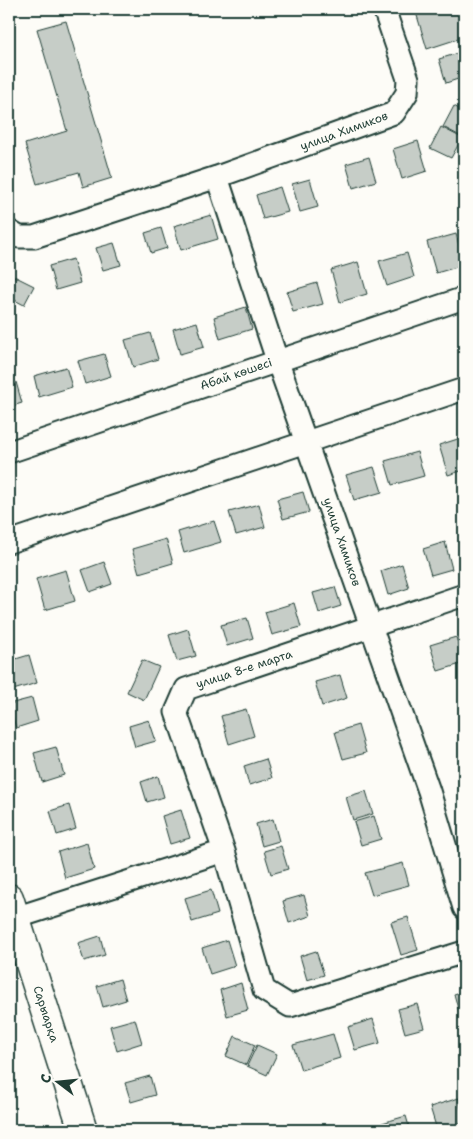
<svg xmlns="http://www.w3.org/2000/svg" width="473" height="1139" viewBox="0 0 473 1139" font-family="'Shantell Sans',sans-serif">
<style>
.building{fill:#c6cdc7;stroke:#1f3d34}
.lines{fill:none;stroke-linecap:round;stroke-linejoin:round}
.minor-casing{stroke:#1f3d34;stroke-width:25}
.major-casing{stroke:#1f3d34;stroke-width:31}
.minor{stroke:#fdfcf7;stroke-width:21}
.major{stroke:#fdfcf7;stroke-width:28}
.labels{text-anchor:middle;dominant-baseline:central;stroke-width:5;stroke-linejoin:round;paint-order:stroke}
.street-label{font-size:12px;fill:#1f3d34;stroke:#fdfcf7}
</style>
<rect width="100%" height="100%" fill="#fdfcf7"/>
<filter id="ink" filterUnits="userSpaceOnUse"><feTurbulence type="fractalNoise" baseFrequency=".02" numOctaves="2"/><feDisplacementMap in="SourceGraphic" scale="10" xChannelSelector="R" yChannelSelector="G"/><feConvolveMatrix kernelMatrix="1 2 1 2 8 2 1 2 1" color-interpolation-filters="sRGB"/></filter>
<g filter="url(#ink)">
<path class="building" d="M415 9H457L464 37 427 49Z
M66 21 112 178 83 187 79 172 37 184 25 144 67 131 37 29Z
M462 52 464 77 446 83 439 59Z
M454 106 464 112V138L443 127Z
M441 127 462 138 451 158 430 148Z
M418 141 427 171 402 179 393 149Z
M369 157 376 181 353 188 346 164Z
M310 179 318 207 300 212 292 184Z
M280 187 288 212 263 219 256 195Z
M211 215 218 239 181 250 174 226Z
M161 228 167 248 151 253 145 233Z
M456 234 464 265 436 273 427 242Z
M114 243 121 265 103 270 96 248Z
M407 253 414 277 387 286 379 261Z
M73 259 80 283 56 290 49 266Z
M358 262 367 294 340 302 331 270Z
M10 274 34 286 24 305 9 297Z
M317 283 323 304 293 312 287 292Z
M246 307 252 329 220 339 214 317Z
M197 322 204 347 180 354 173 329Z
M150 333 158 359 133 367 125 340Z
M104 354 111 376 85 384 78 361Z
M66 367 72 387 39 397 34 376Z
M16 382 22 403 9 407V384Z
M464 437V470L448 475 439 445Z
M417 452 424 476 392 485 385 461Z
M374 467 382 492 354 500 346 475Z
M303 492 309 512 283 519 277 499Z
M259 504 265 527 236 535 229 512Z
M214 521 221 542 184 553 178 532Z
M166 539 173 563 139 573 132 549Z
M445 542 452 569 431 575 423 549Z
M104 562 112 584 90 592 82 570Z
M402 564 409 588 388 595 381 571Z
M66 570 75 601 45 610 36 579Z
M335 587 341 606 319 613 313 593Z
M294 603 301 627 272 635 265 612Z
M247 618 253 638 227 646 221 625Z
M188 629 196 656 177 661 169 635Z
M456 637 464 663 438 671 430 645Z
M29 655 37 683 13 690 9 677V661Z
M142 660 159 667 144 700 127 692Z
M340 675 347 698 322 706 315 682Z
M32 698 38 721 16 728 9 704Z
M246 709 254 736 229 744 221 716Z
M149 720 156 741 135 747 129 726Z
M358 725 366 753 343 759 335 732Z
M56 747 64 775 42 782 34 753Z
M266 759 272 778 249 785 244 766Z
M158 776 164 797 147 802 141 782Z
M366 791 373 814 353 820 346 797Z
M69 805 76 829 57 835 50 811Z
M181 810 190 838 170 844 162 816Z
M374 816 381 839 361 845 354 822Z
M273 819 279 841 262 846 256 824Z
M87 843 94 869 65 878 58 852Z
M281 846 288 869 271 874 264 851Z
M403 863 409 885 372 895 365 873Z
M211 890 218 914 192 922 185 898Z
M304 895 310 916 289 923 283 901Z
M408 917 418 950 401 955 391 922Z
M100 936 105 955 84 961 78 943Z
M227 940 235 966 210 974 202 948Z
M316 951 324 975 307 980 300 956Z
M120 979 126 1000 103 1007 97 986Z
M241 983 248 1010 227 1016 220 990Z
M464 991V1018L461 1019 454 994Z
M417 1004 424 1028 405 1033 398 1009Z
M135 1019 142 1043 117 1051 110 1026Z
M373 1019 380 1043 355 1050 348 1027Z
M333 1034 340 1058 301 1070 293 1045Z
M235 1036 255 1045 246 1065 226 1056Z
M257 1045 277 1054 267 1075 247 1066Z
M150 1076 155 1095 131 1102 125 1083Z
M459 1098 464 1122 437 1130 430 1107Z
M406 1116 410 1130H384L382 1123Z"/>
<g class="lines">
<g class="minor-casing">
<path id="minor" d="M217 177 277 360 429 791 464 908
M9 231 19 237H34L217 177 394 113 407 93 408 79 384 9
M9 452 464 298
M9 542 464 389
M464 595 186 689 176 712 224 851 264 990 290 1006 464 952
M15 918 224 851"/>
</g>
<g class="major-casing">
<path id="major" d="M9 898 83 1130"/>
</g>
<use href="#minor" class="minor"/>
<use href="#major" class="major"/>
</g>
</g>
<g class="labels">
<g class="street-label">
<text transform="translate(344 131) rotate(-20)">улица Химиков</text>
<text transform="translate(236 374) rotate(-19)">Абай көшесі</text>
<text transform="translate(342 542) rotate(71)">улица Химиков</text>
<text transform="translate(244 669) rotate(-18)">улица 8-е марта</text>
<text transform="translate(46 1014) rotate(72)">Сарыарқа</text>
</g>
</g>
<rect width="473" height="1139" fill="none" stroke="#fdfcf7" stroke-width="30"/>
<rect x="15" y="15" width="443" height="1109" fill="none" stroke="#1f3d34" stroke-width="2" filter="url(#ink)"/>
<g transform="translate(58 1082) rotate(286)" stroke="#fdfcf7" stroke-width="4" paint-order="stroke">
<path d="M0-4L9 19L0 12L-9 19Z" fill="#1f3d34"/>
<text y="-8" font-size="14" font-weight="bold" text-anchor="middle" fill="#1f3d34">С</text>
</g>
</svg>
